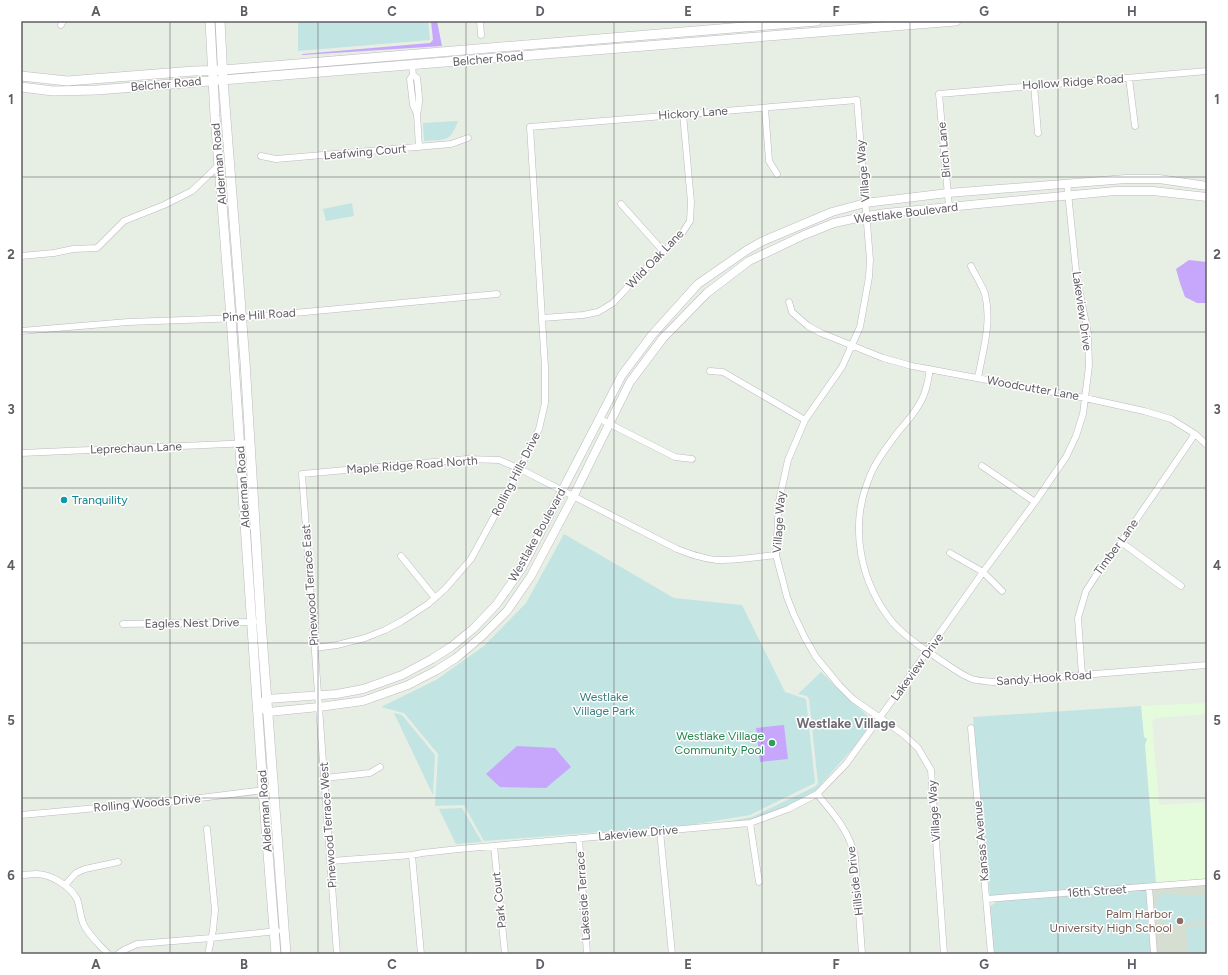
<svg xmlns="http://www.w3.org/2000/svg" width="1228" height="975" viewBox="0 0 1228 975" font-family="Figtree,sans-serif">
<style>
.commercial{fill:#e4fcdb}
.education{fill:#d6ded2}
.green{fill:#c2e4e2}
.water{fill:#c7a7fb}
.lines{fill:none;stroke-linecap:round;stroke-linejoin:round}
.minor-casing{stroke:#bdb9c0;stroke-width:7}
.tertiary-casing{stroke:#bdb9c0;stroke-width:9}
.secondary-casing{stroke:#bebac1;stroke-width:10}
.minor{stroke:#fff;stroke-width:6}
.tertiary{stroke:#fff;stroke-width:8}
.secondary{stroke:#fff;stroke-width:9}
.grid{fill:none;stroke:#605c64;stroke-width:1;stroke-opacity:0.55}
.culture-dot{fill:#0f9aa8;stroke:#fff;stroke-width:1.5}
.leisure-dot{fill:#2e9e5b;stroke:#fff;stroke-width:1.5}
.education-dot{fill:#8d6e63;stroke:#fff;stroke-width:1.5}
.labels{text-anchor:middle;dominant-baseline:central;stroke-width:3;stroke-linejoin:round;paint-order:stroke}
.street-label{font-size:12px;fill:#605c64;stroke:#fff}
.culture-label{font-size:12px;fill:#0d838f;stroke:#fff;text-anchor:start}
.park-label{font-size:12px;fill:#387f7f;stroke:#fff}
.leisure-label{font-size:12px;fill:#27864d;stroke:#fff;text-anchor:end}
.education-label{font-size:12px;fill:#785e54;stroke:#fff;text-anchor:end}
.neighbourhood-label{font-size:13px;font-weight:bold;fill:#716d76;stroke:#fff}
.neatline{fill:none;stroke:#605c64;stroke-width:1.5}
.grid-label{font-size:13px;text-anchor:middle;font-weight:bold;fill:#605c64}
</style>
<rect width="100%" height="100%" fill="#e7eee4"/>
<path class="commercial" d="M1207 703V714L1155 718 1152 721 1159 803 1162 805 1207 802V879L1156 884 1141 706Z"/>
<path class="education" d="M1207 884V954H1157L1151 889Z"/>
<path class="green" d="M298 21H428L430 40 298 51Z
M458 121C450 143 445 139 424 141L423 123Z
M352 203 354 216 326 221 323 209Z
M564 534 674 598 742 605 785 692 806 699 815 783 750 815 690 825 484 841 464 805 435 806 438 754 404 713 381 707 436 680 484 646 526 603Z
M821 672 873 721 855 746 814 792 787 807 749 820 720 823 752 817 816 786 818 783 809 699 807 696 798 694Z
M1141 706 1144 737 1147 739 1145 745 1156 884 990 896 973 717Z
M394 713 402 715 435 755 433 795Z
M462 808 482 842 456 844 439 809Z
M1149 889 1154 954H993L990 907 998 900Z
M1161 894 1198 895 1207 894V920L1169 926C1156 917 1151 908 1161 894Z
M1207 925V954H1188L1186 927Z"/>
<path class="water" d="M431 21H437L442 46 302 55V54L430 43 433 40Z
M1189 260 1207 262V303H1197L1185 297 1180 283 1176 269Z
M784 725 788 759 760 762 756 728Z
M517 746 555 748 571 767 546 788 500 787 486 774Z"/>
<g class="lines">
<g class="minor-casing">
<path id="minor" d="M480 21 481 35
M61 25 63 21
M412 65 413 75 417 78C418 90 421 103 417 114L419 147
M413 75 410 79 413 105 417 114
M1129 78 1135 126
M1034 85 1038 133
M765 108 769 161 777 174
M261 156 276 159 451 144 468 138
M621 204 663 251
M949 207 939 94 1207 71
M21 256 54 253 73 249 97 248 124 221 164 205 192 191 219 165
M971 266C975 275 982 285 985 294 992 322 983 350 978 378
M789 302 792 312 808 326 821 333 883 358 912 366 1085 398 1144 411 1171 419 1195 434 1207 445
M542 318 583 315 598 312 613 303 637 277 681 235 690 221 691 202 683 114
M21 331 128 322 241 318 497 294
M930 369C928 381 926 393 920 403 914 414 906 423 898 432 887 447 874 463 868 481 849 529 861 584 893 623 904 635 922 648 936 657 947 664 959 674 972 679 978 681 986 681 993 682L1207 665
M710 371 723 372 805 420
M600 419 675 457 692 459
M21 453 251 443
M982 466 1035 502
M1121 542 1181 586
M950 553 983 572 1002 591
M401 556 435 598
M123 624 254 622
M315 648 337 645 365 638 385 630 402 621 428 604 445 589 471 559 520 469 539 429 545 403V367L530 127 857 100 870 260 869 277 860 327 842 367 805 420 788 460 779 501 776 555 787 597 794 615 805 638 816 657 839 685 853 699 903 734 918 748 931 770 944 954
M1082 675 1078 618 1086 591 1095 577 1121 542 1195 434
M971 728 991 954
M325 778 370 773 380 767
M817 794C834 814 849 831 855 857L862 954
M21 815 184 800 273 789
M750 823 759 882
M207 829 215 910 213 930 208 954
M660 831 672 954
M579 838 587 954
M494 846 505 954
M412 855 421 954
M331 861 412 855 422 853 459 849 750 823 788 809 817 794 846 764 904 684 983 572 1035 502 1066 457 1076 436 1083 414 1089 366 1088 333 1077 280 1067 183
M21 875C26 875 31 874 36 874 51 874 70 886 77 899 80 907 80 915 83 923 88 935 100 945 108 954
M65 885 76 873 85 869 118 862
M1149 887 1154 954
M987 899 1207 882
M118 954 124 950 137 944 211 938 277 931
M337 954 302 474 467 459 499 460 520 469 677 549C690 554 703 559 717 560 736 561 756 557 776 555"/>
</g>
<g class="tertiary-casing">
<path id="tertiary" d="M1207 186 1159 179H1126L948 193 865 203 832 212 763 241 747 250 698 284 652 335 622 375 522 568 496 605 473 629 451 647 432 659 402 675 380 683 363 689 337 694 267 699 258 705 268 712 319 707 363 701 408 685 437 670 456 658 481 637 507 611 531 576 573 497 630 382 663 338 707 293 749 261 804 235 834 223 867 216 886 213 1115 191H1153L1207 197"/>
</g>
<g class="secondary-casing">
<path id="secondary" d="M210 21 215 116 231 317 263 790 276 954
M220 21 223 80 245 362 261 622 286 954
M21 76 67 81 194 71 223 70 817 21
M21 87 53 91 97 90 956 21"/>
</g>
<use href="#minor" class="minor"/>
<use href="#tertiary" class="tertiary"/>
<use href="#secondary" class="secondary"/>
</g>
<path class="grid" d="M170 21V954M318 21V954M466 21V954M614 21V954M762 21V954M910 21V954M1058 21V954M21 177H1207M21 332H1207M21 488H1207M21 643H1207M21 798H1207"/>
<circle class="culture-dot" cx="64" cy="500" r="4"/>
<circle class="leisure-dot" cx="772" cy="743" r="4"/>
<circle class="education-dot" cx="1180" cy="921" r="4"/>
<g class="labels">
<g class="street-label">
<text transform="translate(488 59) rotate(-5)">Belcher Road</text>
<text transform="translate(1073 82) rotate(-4)">Hollow Ridge Road</text>
<text transform="translate(166 84) rotate(-5)">Belcher Road</text>
<text transform="translate(693 113) rotate(-4)">Hickory Lane</text>
<text transform="translate(944 150) rotate(-95)">Birch Lane</text>
<text transform="translate(365 152) rotate(-5)">Leafwing Court</text>
<text transform="translate(219 164) rotate(-95)">Alderman Road</text>
<text transform="translate(863 171) rotate(-95)">Village Way</text>
<text transform="translate(906 213) rotate(-7)">Westlake Boulevard</text>
<text transform="translate(655 259) rotate(-46)">Wild Oak Lane</text>
<text transform="translate(1082 311) rotate(82)">Lakeview Drive</text>
<text transform="translate(259 315) rotate(-4)">Pine Hill Road</text>
<text transform="translate(1033 388) rotate(10)">Woodcutter Lane</text>
<text transform="translate(136 448) rotate(-2)">Leprechaun Lane</text>
<text transform="translate(412 465) rotate(-4)">Maple Ridge Road North</text>
<text transform="translate(516 474) rotate(-63)">Rolling Hills Drive</text>
<text transform="translate(243 487) rotate(-94)">Alderman Road</text>
<text transform="translate(779 522) rotate(-86)">Village Way</text>
<text transform="translate(537 535) rotate(-61)">Westlake Boulevard</text>
<text transform="translate(1116 547) rotate(-54)">Timber Lane</text>
<text transform="translate(310 585) rotate(-94)">Pinewood Terrace East</text>
<text transform="translate(192 623) rotate(-1)">Eagles Nest Drive</text>
<text transform="translate(917 667) rotate(-54)">Lakeview Drive</text>
<text transform="translate(1044 678) rotate(-4)">Sandy Hook Road</text>
<text transform="translate(147 803) rotate(-5)">Rolling Woods Drive</text>
<text transform="translate(265 811) rotate(-94)">Alderman Road</text>
<text transform="translate(934 811) rotate(-94)">Village Way</text>
<text transform="translate(328 825) rotate(-94)">Pinewood Terrace West</text>
<text transform="translate(638 833) rotate(-5)">Lakeview Drive</text>
<text transform="translate(981 841) rotate(-95)">Kansas Avenue</text>
<text transform="translate(855 881) rotate(-97)">Hillside Drive</text>
<text transform="translate(1097 891) rotate(-4)">16th Street</text>
<text transform="translate(583 896) rotate(-94)">Lakeside Terrace</text>
<text transform="translate(499 900) rotate(-96)">Park Court</text>
</g>
<g class="culture-label">
<text x="72" y="500">Tranquility</text>
</g>
<g class="park-label">
<text x="604" y="697">Westlake<tspan x="604" dy="14">Village Park</tspan></text>
</g>
<g class="leisure-label">
<text x="764" y="736">Westlake Village<tspan x="764" dy="14">Community Pool</tspan></text>
</g>
<g class="education-label">
<text x="1172" y="914">Palm Harbor<tspan x="1172" dy="14">University High School</tspan></text>
</g>
<g class="neighbourhood-label">
<text x="846" y="723">Westlake Village</text>
</g>
</g>
<rect width="1228" height="975" fill="none" stroke="#ffffff" stroke-width="44"/>
<rect x="22" y="22" width="1184" height="931" class="neatline"/>
<g class="grid-label">
<text x="96" y="16">A</text>
<text x="244" y="16">B</text>
<text x="392" y="16">C</text>
<text x="540" y="16">D</text>
<text x="688" y="16">E</text>
<text x="836" y="16">F</text>
<text x="984" y="16">G</text>
<text x="1132" y="16">H</text>
<text x="11" y="104">1</text>
<text x="1217" y="104">1</text>
<text x="11" y="259">2</text>
<text x="1217" y="259">2</text>
<text x="11" y="414">3</text>
<text x="1217" y="414">3</text>
<text x="11" y="570">4</text>
<text x="1217" y="570">4</text>
<text x="11" y="725">5</text>
<text x="1217" y="725">5</text>
<text x="11" y="880">6</text>
<text x="1217" y="880">6</text>
<text x="96" y="969">A</text>
<text x="244" y="969">B</text>
<text x="392" y="969">C</text>
<text x="540" y="969">D</text>
<text x="688" y="969">E</text>
<text x="836" y="969">F</text>
<text x="984" y="969">G</text>
<text x="1132" y="969">H</text>
</g>
</svg>
